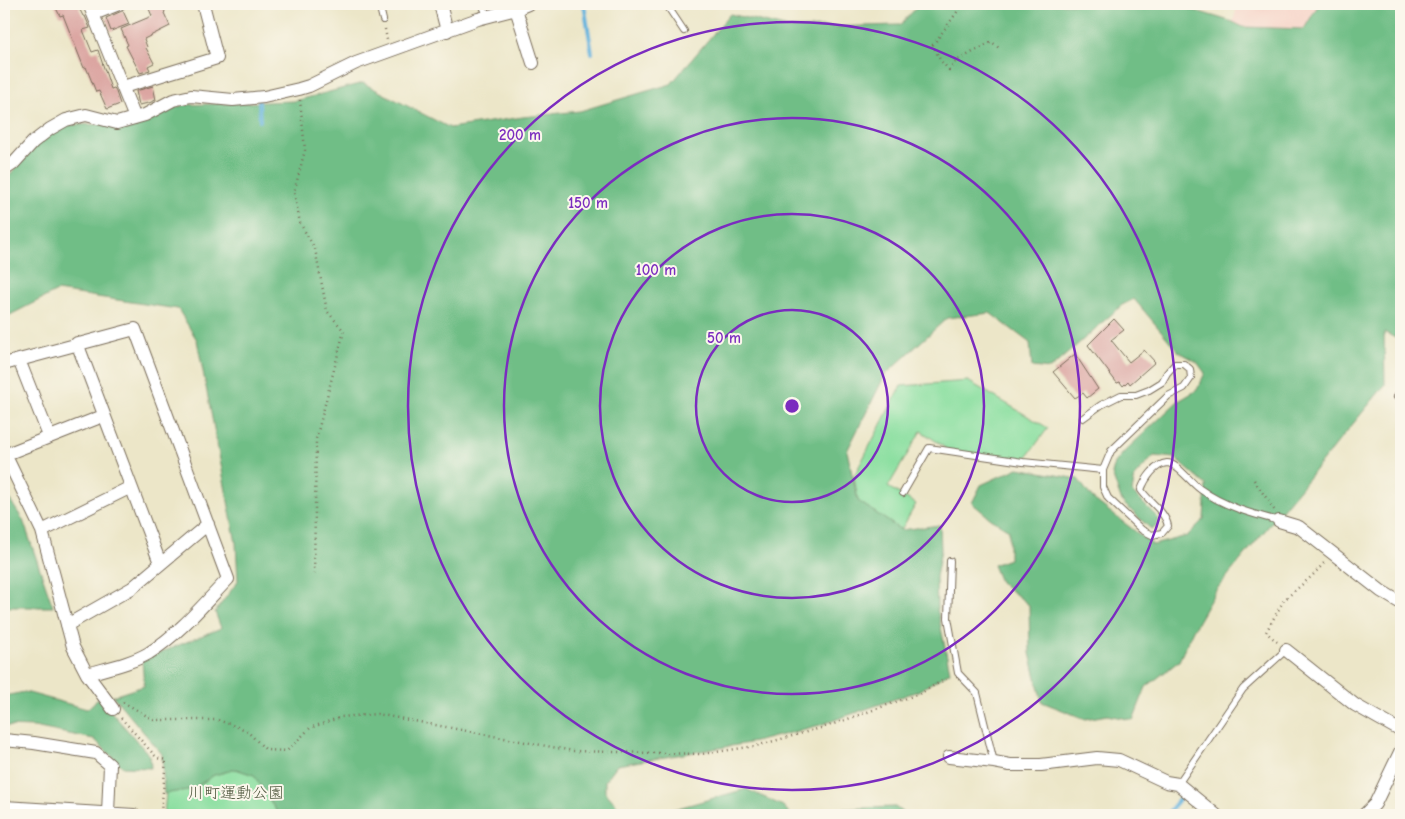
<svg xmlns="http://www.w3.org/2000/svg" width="1405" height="819" viewBox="0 0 1405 819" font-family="'Comic Neue','Klee One',sans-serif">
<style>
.built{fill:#f6d1c5}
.green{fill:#8bdfa0;stroke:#63845f}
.forest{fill:#70be86;stroke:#567452}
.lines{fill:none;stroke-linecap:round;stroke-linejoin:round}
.stream{stroke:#62b2dd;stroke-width:4}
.building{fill:#dba5a1}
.service-casing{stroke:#796c5a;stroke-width:8}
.minor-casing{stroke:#796c5a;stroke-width:14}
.path{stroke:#796c5a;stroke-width:2.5;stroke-dasharray:1 4;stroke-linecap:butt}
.service{stroke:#fff;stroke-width:6}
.minor{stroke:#fff;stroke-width:12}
.ring{fill:none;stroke:#7b2cbf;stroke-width:2.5}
.labels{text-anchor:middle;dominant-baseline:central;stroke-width:4;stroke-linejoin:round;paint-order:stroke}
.park-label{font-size:16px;fill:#4f573e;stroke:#fbf7ec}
.centre{fill:#7b2cbf;stroke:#fbf7ec;stroke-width:2.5}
.ring-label{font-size:15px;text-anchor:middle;font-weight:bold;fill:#7b2cbf;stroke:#fbf7ec;stroke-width:4;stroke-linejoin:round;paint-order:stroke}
</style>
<rect width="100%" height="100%" fill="#fbf7ec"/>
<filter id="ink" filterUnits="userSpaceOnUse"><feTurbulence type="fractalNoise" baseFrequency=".02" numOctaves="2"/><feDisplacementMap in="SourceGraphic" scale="10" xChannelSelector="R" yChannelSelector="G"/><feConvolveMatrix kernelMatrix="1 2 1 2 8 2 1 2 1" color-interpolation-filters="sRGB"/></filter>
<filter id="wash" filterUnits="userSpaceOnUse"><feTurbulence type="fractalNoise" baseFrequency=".0096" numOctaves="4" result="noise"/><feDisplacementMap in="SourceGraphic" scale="20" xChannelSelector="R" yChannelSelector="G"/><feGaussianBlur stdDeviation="1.12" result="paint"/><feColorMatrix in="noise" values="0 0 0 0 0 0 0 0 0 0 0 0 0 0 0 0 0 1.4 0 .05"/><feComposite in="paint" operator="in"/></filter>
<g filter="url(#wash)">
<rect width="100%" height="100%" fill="#ece6c8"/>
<path class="built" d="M1238 4H1319L1305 29 1243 27 1233 22Z"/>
<path class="green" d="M968 381 1048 428 1023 462 945 450 943 446 921 431 888 487 916 504 901 530 858 501 854 476 901 386Z
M236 769 254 775 279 815H164L166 793 193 789 214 775Z"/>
<path class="forest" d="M920 4H1173L1233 22 1243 27 1304 29 1319 4H1401V341L1384 332 1385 385 1216 590 1193 630 1179 661 1146 687 1133 720 1107 715 1085 719 1042 702 1030 653 1029 605 1000 582 993 565 1009 559V530L991 519 972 503 981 485 1018 468 1078 479 1092 498 1153 545 1187 536 1204 519 1206 485 1175 458 1154 456 1135 476 1132 492 1159 519 1157 526 1151 529 1122 502 1112 474 1115 463 1124 452 1177 402 1197 390 1205 373 1197 362 1178 351 1134 299 1122 305 1050 369 1032 367 1030 343 990 313 947 318 885 375 847 451 858 501 901 530 940 525 941 550 936 577 937 608 950 672 918 691 820 725 755 742 617 765 605 781V792L626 815H279L254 775 236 769 214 775 193 789 164 794 162 754 113 696 144 686 142 660 221 628 215 612 238 581 236 543 197 340 178 309 57 291 4 318V181L56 125 127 124 183 105 295 101 363 83 450 128 523 117 580 111 671 84 730 14 789 28 900 25Z
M4 491 23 520 53 607H4Z
M25 692 87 709 99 698 150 756 151 768 123 767 94 739 34 727 4 726V696Z
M746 789 783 806 791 815H653Z
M895 807 906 815H823L835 809Z"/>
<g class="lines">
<path class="stream" d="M584 4 592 53
M259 101 260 121
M1166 815 1183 795 1186 798"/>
</g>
<g id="blocks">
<path class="building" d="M54 4H81V7L79 8 83 16H85L90 28 83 30 92 52 98 50 111 89 114 88 115 89 120 104 107 109 99 91 96 92 86 67 84 68 63 15 60 16Z
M147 4H162L165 12 164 13 170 26 144 39 147 47 146 48 154 63 148 66 150 70 140 73 126 46 128 45 121 29 152 16Z
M122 11H123L129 24 111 31 106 18Z
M153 86 156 100 149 103 139 105 136 91Z
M1114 319 1124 330 1111 340 1129 362 1144 350 1155 362 1130 384 1128 381 1123 386 1120 382 1117 383 1088 345Z
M1075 354 1098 389 1087 398 1083 393 1075 398 1053 372Z"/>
</g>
</g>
<g filter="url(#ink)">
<use href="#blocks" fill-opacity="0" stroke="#796c5a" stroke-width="1"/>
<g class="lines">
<g class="service-casing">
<path id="service" d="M379 4 383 20
M482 4 488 17
M666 4 684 31
M1397 397 1401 401
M1083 418 1101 405 1121 395H1136L1149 390 1162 382 1167 373 1175 364H1184L1190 369 1191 378 1184 388 1168 396 1111 451 1103 470V487L1108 498 1142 530 1152 535 1162 533 1168 526C1165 511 1150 503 1141 490 1145 479 1155 464 1167 463 1177 463 1191 483 1200 489 1223 506 1252 514 1279 521
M903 493 929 448 1023 462 1103 470
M950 561 948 618 958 673 977 693 994 762
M1178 784 1243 689 1286 650"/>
</g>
<g class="minor-casing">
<path id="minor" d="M89 4 135 118
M440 4 447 31
M516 9 533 63
M94 14 119 4
M123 87 217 58 203 4
M4 170 13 164 33 142 50 129 66 120 86 115 117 123 145 115 173 100 191 96 233 100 264 97 299 89 309 86 356 63 478 19 516 9 528 4
M77 343 160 563
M19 360 49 436
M4 364 135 329 228 579C204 604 179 634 149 653 130 664 108 668 87 674
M4 452 42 531 73 647 87 674 113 709
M4 455 103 416
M1279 521 1299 527 1381 591 1401 603
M42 531 131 487
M67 625 132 588 208 524
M1286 650 1355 705 1401 731
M4 740 34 743 96 753 110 765 108 813
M949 757 994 762 1010 765H1041L1097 758 1119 760 1166 782 1178 784 1216 815
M4 807 134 815
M1364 815 1375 804 1401 750"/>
</g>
<path class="path" d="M963 4 933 45 940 60 949 70 956 61 992 42 1000 49
M385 29 387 40
M300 100 305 150 294 192 300 223 315 249 327 311 344 331 316 439 314 576
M1254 480 1275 511
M1277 642 1266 632 1284 600 1312 576 1325 562
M123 702 154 720H218L246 730 266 750 287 751 310 728 341 717 377 714 573 751 702 754 756 746 828 726 921 693 949 677
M121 718 157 758 166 760 161 812"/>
<use href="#service" class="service"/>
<use href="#minor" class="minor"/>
</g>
</g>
<g class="ring">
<circle cx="792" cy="406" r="96"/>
<circle cx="792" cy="406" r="192"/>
<circle cx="792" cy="406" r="288"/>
<circle cx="792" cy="406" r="384"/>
</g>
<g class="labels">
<g class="park-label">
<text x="236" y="793">川町運動公園</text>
</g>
</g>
<circle cx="792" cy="406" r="8" class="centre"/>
<g class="ring-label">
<text x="520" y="140">200 m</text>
<text x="588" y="208">150 m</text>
<text x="656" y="275">100 m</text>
<text x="724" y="343">50 m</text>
</g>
<rect width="1405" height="819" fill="none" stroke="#fbf7ec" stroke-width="20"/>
</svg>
